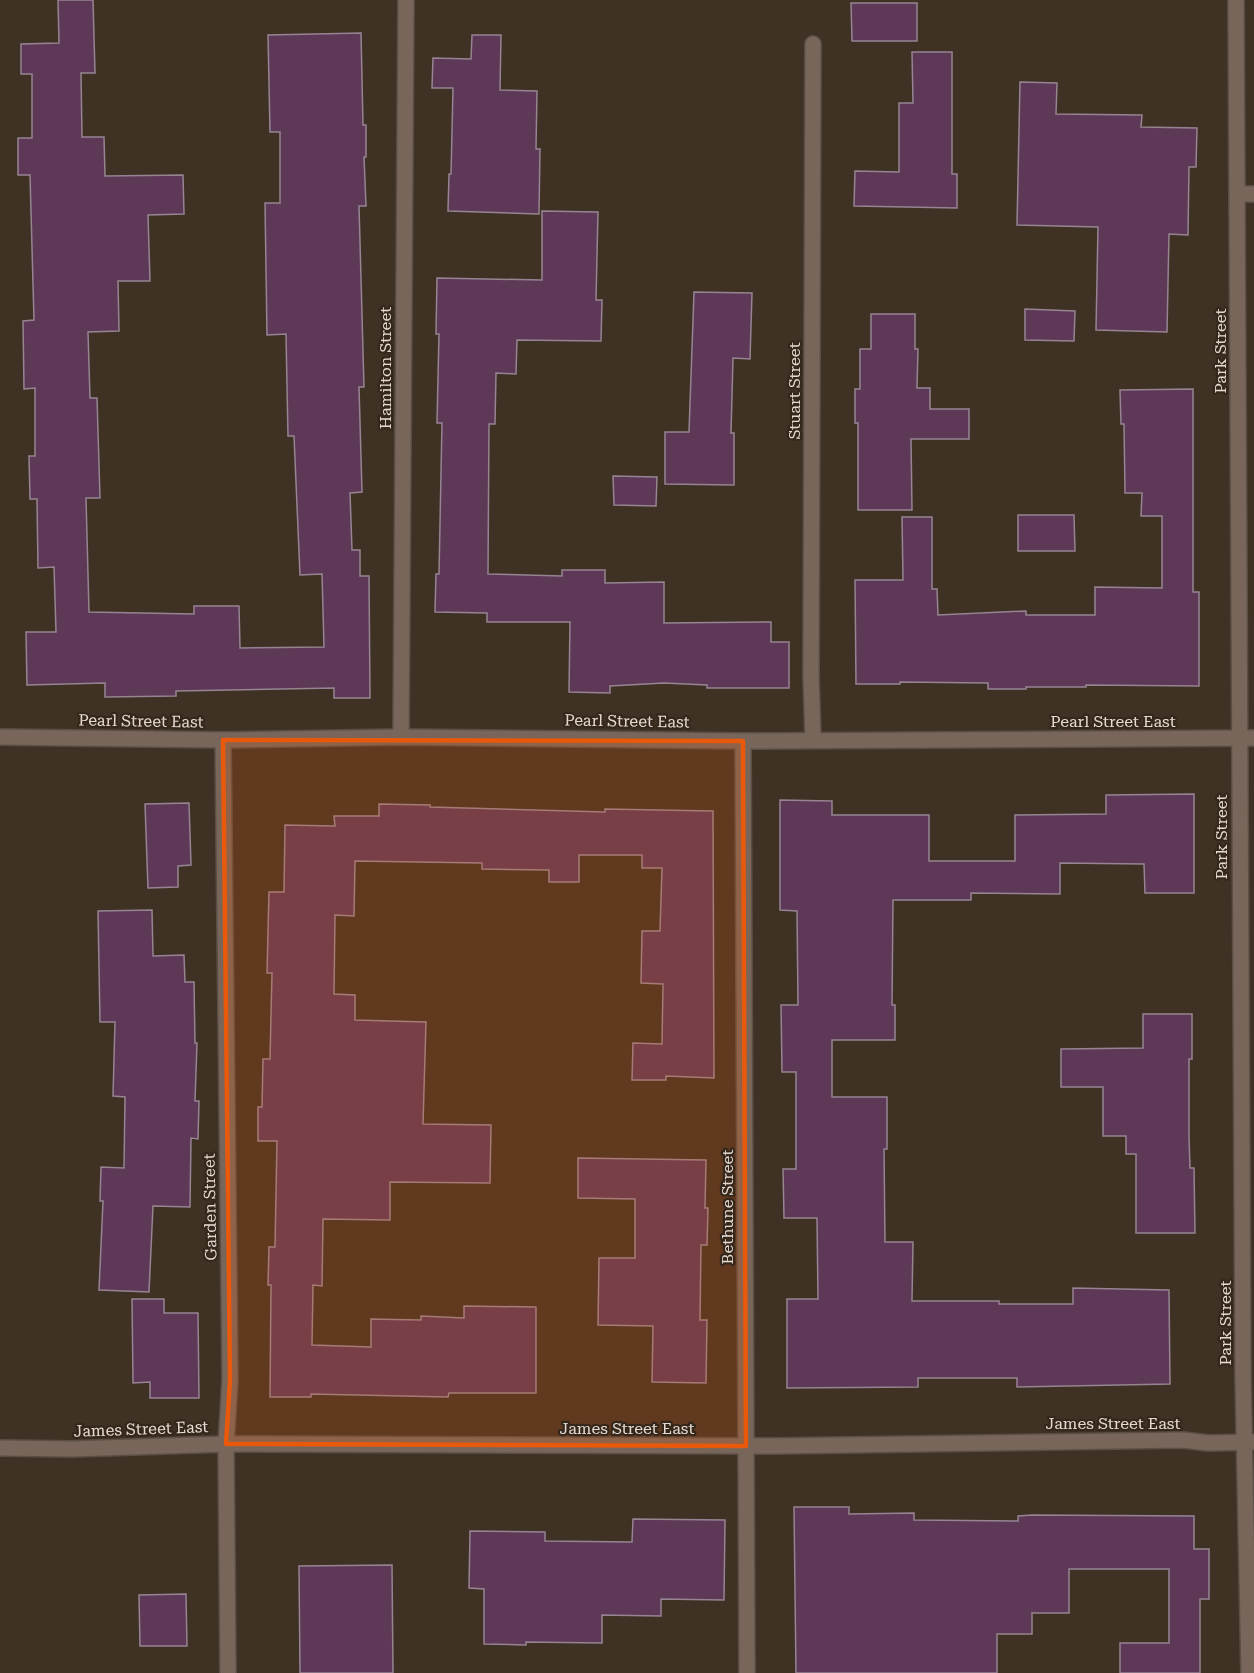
<svg xmlns="http://www.w3.org/2000/svg" width="1254" height="1673" viewBox="0 0 1254 1673" font-family="'Roboto Serif',serif">
<style>
.building{fill:#5d3957;stroke:#968492;stroke-width:1.5}
.lines{fill:none;stroke-linecap:round;stroke-linejoin:round}
.street-casing{stroke:#5b4f45;stroke-width:18}
.secondary-casing{stroke:#5b4f45;stroke-width:18}
.street{stroke:#78665a;stroke-width:15}
.secondary{stroke:#78665a;stroke-width:15}
.marked{fill:#e8590c;fill-opacity:0.2;stroke:#e8590c;stroke-width:4.5;stroke-linejoin:round}
.labels{text-anchor:middle;dominant-baseline:central;stroke-width:4.5;stroke-linejoin:round;paint-order:stroke}
.street-label{font-size:16px;fill:#e4dad2;stroke:#36271b}
</style>
<rect width="100%" height="100%" fill="#403125"/>
<path class="building" d="M58 0H93L95 73H81L82 137H104L105 176 183 175 184 214 148 215 150 281H118L119 331 88 332 90 398H97L100 498H86L89 612 194 614V606H239L240 648 324 647 322 574 300 575 294 436H288L286 334 267 335 265 203H280V132H270L268 35 361 33 363 125H366V157H364L366 206H359L364 387H359L362 492 350 493 352 550H360V576H369L370 698H334V688L176 691V696L105 697V683L27 685 26 632H56L54 567 38 568 37 499H30L29 456H35V388L24 389 23 321 34 320 30 175H18V138H32V74H21V44L59 43Z
M851 3H917V41H852Z
M472 35H501L500 90 537 91 536 149H540L539 214 448 211 449 174H451L453 88H432L433 58 471 59Z
M912 52H952V174H957V208L854 206 855 171 899 172V103H913Z
M1020 82 1057 83 1056 114 1142 115 1141 127 1197 128 1196 167H1189L1188 235 1169 234 1167 332 1096 330 1098 227 1017 225Z
M542 211 598 212 596 300H602L601 341 517 340 516 374 496 373 495 424H489L488 574 562 576V570H605V583L664 582V623L771 622V642H789V688H707V685L664 683 610 686V693L569 692 570 622H487V613L435 612 436 574H439L442 423H437L439 334H436L437 278 542 280Z
M694 292 752 293 750 359 733 358 731 433H734V485L665 484V432H689Z
M1025 309 1075 311 1074 341 1025 340Z
M871 314H915V349H918L917 388H930V409H969V439H911L912 510H858V423H855V389H860V349H871Z
M1193 389V592H1199V686L1086 685V687H1026V689H988V683L900 682V684H856L855 580H903L902 517H932V589H937L938 615 1026 611V615H1095V587L1162 588V516H1141L1142 493H1125L1124 424H1121L1120 390Z
M613 476 657 477 656 506 614 505Z
M1018 515H1074L1075 551H1018Z
M1194 794V893H1145L1144 864 1060 863V894L971 893V900H893L892 1005H895V1040H832V1097H887V1149H884L885 1242H913L912 1301H999V1304H1073V1288L1169 1290 1170 1384 1017 1387V1378H918V1387L787 1388V1299H818L817 1218H784L783 1169H796V1072H782L781 1005H798L797 911 780 910V800L832 801V815H929V861H1015V815L1106 814V795Z
M189 803 191 865 178 866V887L148 888 145 804Z
M379 804 430 805V807L605 812V809L713 811 714 1078 666 1076V1080H632L633 1043 662 1044 663 984 641 983 642 931H660L662 868H642V855H579V882H549V870L482 869V863L355 861 354 916 335 915 334 994 355 995V1020L426 1022 423 1124 491 1125 490 1183 390 1182V1220L323 1219 322 1286 313 1285 312 1345 371 1347V1319L421 1320V1316L464 1318V1306L536 1307V1393H449L448 1397 311 1394V1397H270L271 1285H268L269 1247H275L277 1141H258V1107H262L263 1059H270L272 973H267L269 892H284L285 825 335 826 334 816H379Z
M152 910 153 956 184 955 185 982H194L195 1043H197L195 1101H199L198 1139 191 1138 190 1207 153 1206 149 1292 99 1290 103 1201H100L101 1167 124 1168 125 1097 113 1096 115 1022H100L98 911Z
M1143 1014H1192V1059H1189V1136L1190 1168H1194L1195 1233H1136V1154H1126V1136H1103V1087H1061V1049L1143 1048Z
M578 1158 706 1160 705 1208H708L707 1245H701L700 1320H707L706 1383 652 1382 653 1326 598 1325 599 1258H635V1199L578 1198Z
M132 1299H164V1313H198L199 1398H150V1382L133 1383Z
M794 1507H849V1514L914 1513V1520L1018 1521V1516L1032 1515 1194 1516V1549H1209V1599H1200V1673H1120V1643H1169V1569H1069V1613H1032V1634H997V1673H796Z
M633 1519 725 1520 724 1600 661 1599V1616L602 1615V1643L526 1642V1645L484 1644V1589L469 1588 470 1531 545 1532V1541L632 1542Z
M392 1565 393 1673H300L299 1566Z
M186 1594 187 1646H140L139 1595Z"/>
<g class="lines">
<g class="street-casing">
<path id="street" d="M1236 0 1243 1376 1249 1673
M1237 194H1254
M401 737 406 0
M813 739 811 676 813 44
M223 740 230 1380 226 1444 228 1673
M743 741 747 1673
M0 1448 72 1449 226 1444 775 1446 1183 1440 1208 1443 1254 1442"/>
</g>
<g class="secondary-casing">
<path id="secondary" d="M0 737 223 740 401 737 743 741 1254 738"/>
</g>
<use href="#street" class="street"/>
<use href="#secondary" class="secondary"/>
</g>
<path class="marked" d="M223 740 743 741 746 1446 226 1444 230 1380Z"/>
<g class="labels">
<g class="street-label">
<text transform="translate(1220 351) rotate(-90)">Park Street</text>
<text transform="translate(385 368) rotate(-90)">Hamilton Street</text>
<text transform="translate(794 391) rotate(-90)">Stuart Street</text>
<text transform="translate(141 721) rotate(1)">Pearl Street East</text>
<text transform="translate(627 721) rotate(1)">Pearl Street East</text>
<text x="1113" y="721">Pearl Street East</text>
<text transform="translate(1221 837) rotate(-90)">Park Street</text>
<text transform="translate(210 1207) rotate(-91)">Garden Street</text>
<text transform="translate(727 1207) rotate(-90)">Bethune Street</text>
<text transform="translate(1225 1323) rotate(-90)">Park Street</text>
<text x="1113" y="1423">James Street East</text>
<text x="627" y="1428">James Street East</text>
<text transform="translate(141 1429) rotate(-2)">James Street East</text>
</g>
</g>
</svg>
